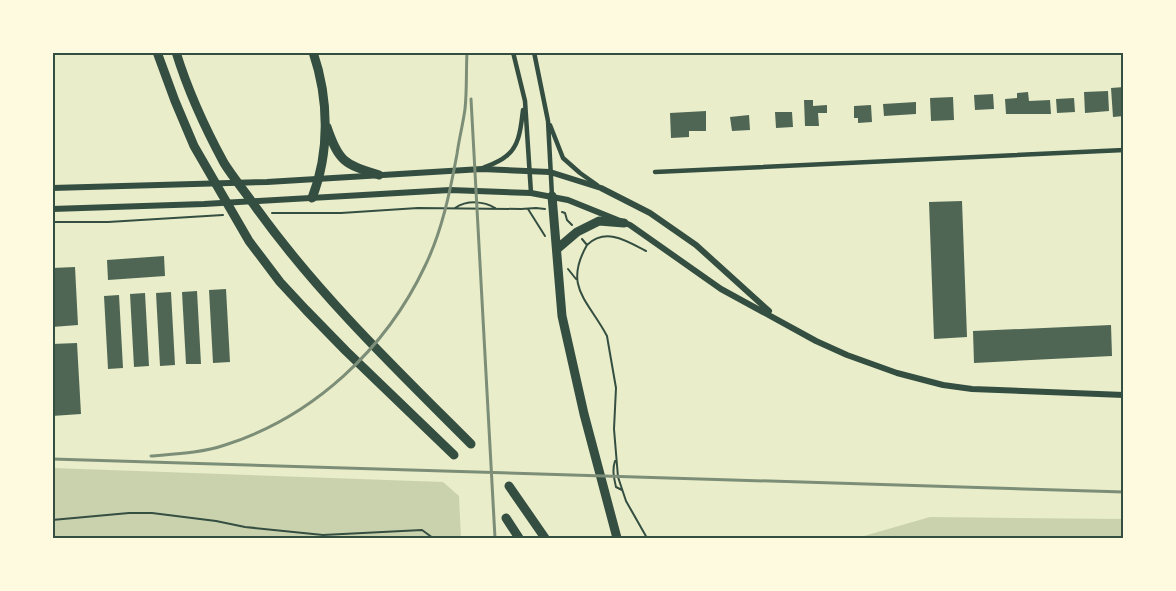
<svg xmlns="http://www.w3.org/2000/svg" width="1176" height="591" viewBox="0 0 1176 591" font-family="'Archivo Narrow',sans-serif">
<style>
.green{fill:#cad2ad}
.building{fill:#4f6655}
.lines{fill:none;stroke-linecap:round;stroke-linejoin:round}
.path{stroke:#344e41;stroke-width:2}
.minor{stroke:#344e41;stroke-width:4.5}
.secondary{stroke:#344e41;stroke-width:6}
.motorway{stroke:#344e41;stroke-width:9}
.rail{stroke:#7c8e77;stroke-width:3}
.neatline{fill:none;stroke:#344e41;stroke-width:2}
</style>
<rect width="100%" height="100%" fill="#e9edc9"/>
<path class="green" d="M53 468 443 482 459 496 461 538H53Z
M930 517 1123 519V538H857Z"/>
<path class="building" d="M1124 87V116L1113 117 1111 88Z
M1108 91 1109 111 1085 113 1084 92Z
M1028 92 1029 101 1050 100 1051 114H1006L1005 99 1017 98V93Z
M993 94 994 109 975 110 974 95Z
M953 97 954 120 931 121 930 98Z
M1074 98 1075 112 1057 113 1056 99Z
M804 100H813V106L827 105V113H818L819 126H805Z
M916 102V114L884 116 883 104Z
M871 105 872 122 858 123V118H854V106Z
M706 111V131H689V137L671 138 670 113Z
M775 112H792L793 127 776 128Z
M749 115 750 130 732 131 730 117Z
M962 201 967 337 934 339 929 202Z
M164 256 165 276 108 280 107 260Z
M75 267 78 325 52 327V268Z
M226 289 230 362 213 363 209 290Z
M197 291 201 364H186L182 292Z
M171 292 175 365 160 366 156 293Z
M145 293 149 366 134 367 130 294Z
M119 295 123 368 108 369 104 296Z
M1111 325 1112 356 974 363 973 331Z
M77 343 81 414 52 416V344Z"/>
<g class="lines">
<path class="path" d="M455 208C467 200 484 201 495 208
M528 209 545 236
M562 212 565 213 567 220 572 225
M272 213H341L418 208 521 209 536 208 545 209
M52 222H108L223 215
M582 239 587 245C563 287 588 300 607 336L608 342 616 388 614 429 618 477 626 501 647 538
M587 245C606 227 627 241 646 251
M568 269 576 279
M615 461C612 470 614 478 616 487L622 490
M52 520 129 513H152L216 521 245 527 323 535 422 530 433 538"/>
<path class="minor" d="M513 52 525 101 531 193
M534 52 548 121 552 196
M550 125 563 158 580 173 597 185
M483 168C490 165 499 162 505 157 520 147 521 126 523 110
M655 172 1124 150"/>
<path class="secondary" d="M52 188 267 182 482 169 550 172 601 188 650 213 696 245 769 311
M52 209 204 204 450 190 531 193 568 200 630 225 721 289 816 341 847 355 897 373 943 385 972 389 1124 395"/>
<path class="motorway" d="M157 52 175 101 194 146 249 241 280 282 306 310 346 351 454 455
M176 52C188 91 205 128 224 163 234 179 247 194 257 209 319 295 396 369 471 444
M327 127C339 163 345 164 379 175
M552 196 562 316 584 414 617 538
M312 198C330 152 329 99 313 52
M557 249 577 232 599 221 624 223
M509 486 545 538
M506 518 519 538"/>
<path class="rail" d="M471 99 495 538
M151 456C175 454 202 453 225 445 313 417 386 349 425 266 442 231 450 192 457 154 459 139 463 124 465 109 467 91 466 71 467 52
M52 459 1124 492"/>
</g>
<rect width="1176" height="591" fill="none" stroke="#fefae0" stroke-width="108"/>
<rect x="54" y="54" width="1068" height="483" class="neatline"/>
</svg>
